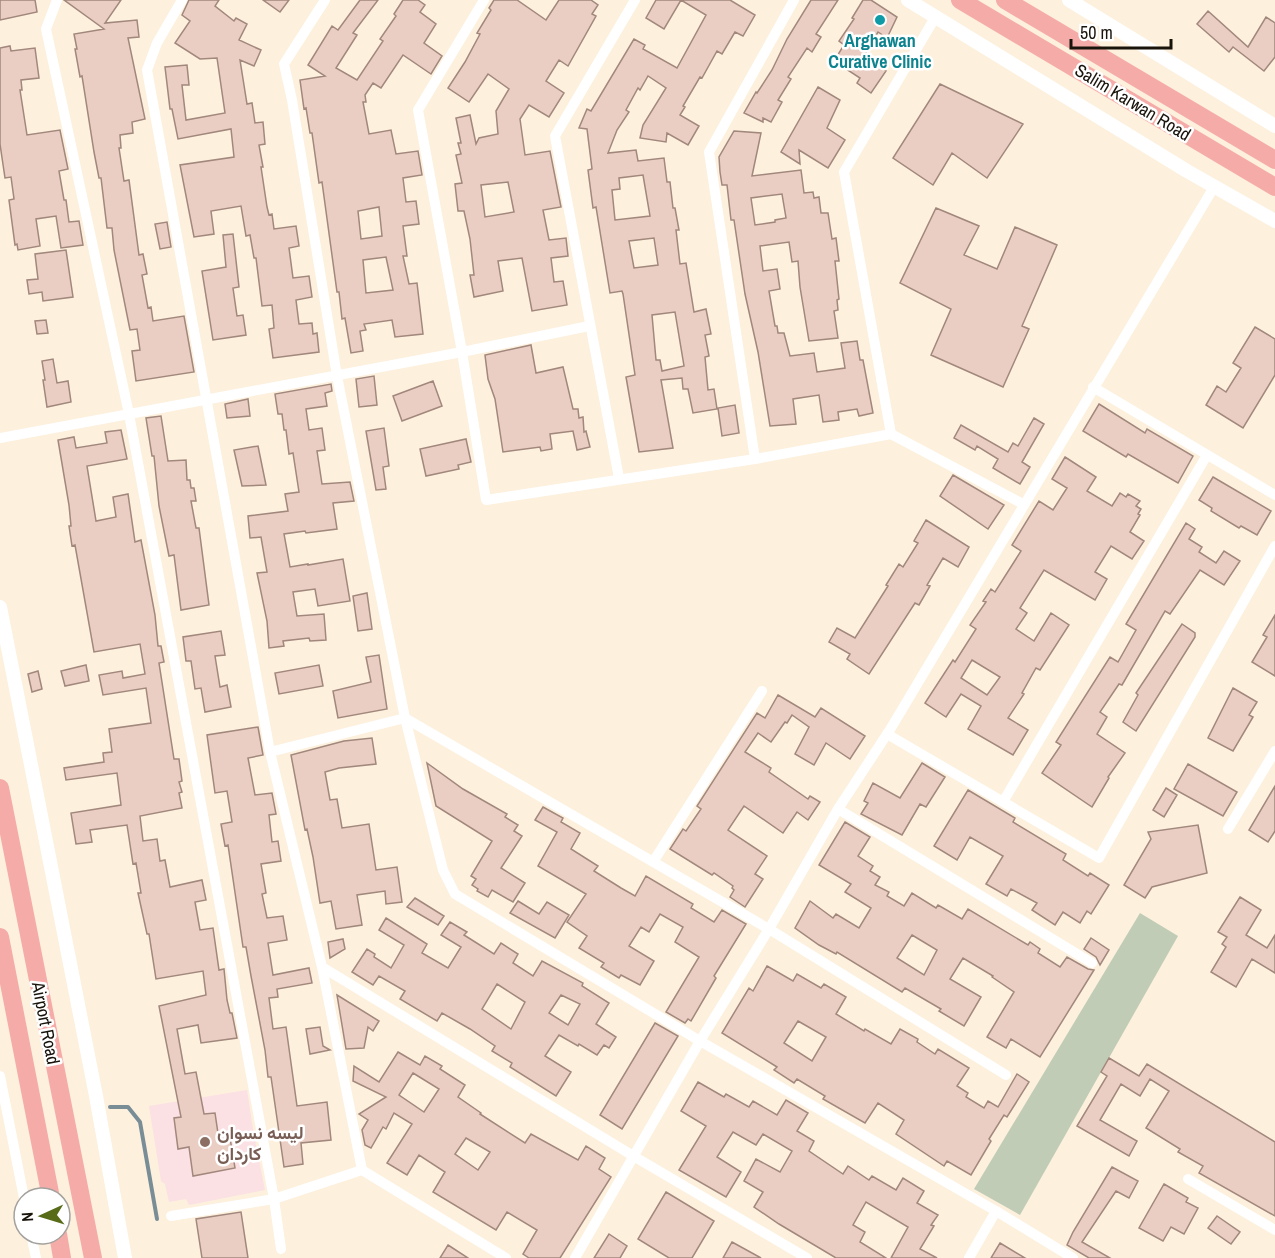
<svg xmlns="http://www.w3.org/2000/svg" width="1275" height="1258" viewBox="0 0 1275 1258" font-family="'Archivo Narrow',Vazirmatn,sans-serif">
<style>
.education{fill:#fbe0e4}
.green{fill:#c0ccb6}
.lines{fill:none;stroke-linecap:round;stroke-linejoin:round}
.stream{stroke:#798d97;stroke-width:4}
.building{fill:#ebcec3;stroke:#a1877c;stroke-width:1.5;fill-rule:evenodd}
.minor{stroke:#fff;stroke-width:10}
.tertiary{stroke:#fff;stroke-width:14}
.primary{stroke:#f5aca9;stroke-width:18}
.culture-dot{fill:#0f9aa8;stroke:#fff;stroke-width:2}
.education-dot{fill:#8d6e63;stroke:#fff;stroke-width:2}
.labels{text-anchor:middle;dominant-baseline:central;stroke-width:5;stroke-linejoin:round;paint-order:stroke}
.culture-label{font-size:18px;font-weight:bold;fill:#0d838f;stroke:#fff}
.street-label{font-size:18px;fill:#18130b;stroke:#fff}
.education-label{font-size:18px;font-weight:bold;fill:#785e54;stroke:#fff;text-anchor:start}
</style>
<rect width="100%" height="100%" fill="#fdf0dd"/>
<path class="education" d="M247 1090 254 1135 265 1190 189 1205 186 1199 169 1202 165 1184 161 1181 149 1106Z"/>
<path class="green" d="M1140 913 1178 936 1020 1215 974 1189Z"/>
<g class="lines">
<path class="stream" d="M110 1107H128L140 1122 157 1219"/>
</g>
<path class="building" d="M0 0H35L37 12 0 20Z
M64 0H121L105 23 137 20 139 37 128 38 145 119 132 122 133 133 120 135 121 148H119L124 181 129 180 139 255 143 254 147 274 142 275 148 308 151 307 153 321 184 316 194 372 136 381 132 351 140 350 137 329 130 330 114 250 112 228H107L101 178H99L94 152 82 76 80 77 75 49H77L74 34 104 29Z
M189 0H219L215 6 234 21 236 18 247 24 239 40 261 50 254 66 240 60 247 104 252 103 255 123 263 122 265 144 259 145 263 167H261L267 207 269 215 272 214 274 229 296 226 299 246 289 248 293 278 309 276 312 297 296 300 299 324 312 323 313 334 317 333 319 352 273 358 269 329 274 328 272 305 262 306 256 258H254L250 235 246 236 241 206 211 211 214 234 194 237 180 165 234 157 231 129 178 139 172 109H170L165 67 187 65 189 85H182L186 120 225 113 217 58 200 59 175 43 190 21 182 15Z
M263 0H289L280 12Z
M360 0H378L353 33 357 35 336 68 357 80 383 41 380 39 396 16 394 14 403 0H418L425 5 420 12 436 24 424 43 442 56 431 74 403 55 381 88 373 83 365 95 366 102H363L369 134 391 130 396 154 418 151 422 175 403 178 406 202 416 201 419 224 403 226 407 256H403L409 284 417 283 423 334 395 337 392 320 364 324 366 330 360 331 363 351 351 353 345 318 342 319 339 292H337L322 182 319 183 312 133H310L306 108 304 109 300 80 325 76 308 65 332 26 338 30ZM379 207 382 236 361 239 358 211ZM386 257 393 290 366 293 363 260Z
M494 0H517L546 20 559 0H591L598 5 592 14 596 16 568 66 559 60 546 81 564 93 549 117 529 105 520 119 525 155 550 151 561 207 543 210 549 240 566 238 568 256 551 258 554 282 563 281 567 305 532 311 522 258 498 261 503 291 474 297 470 275H474L470 239 464 211H458L455 184 462 183 456 155 461 154 458 143H461L456 118 470 115 476 144 479 138 498 134 496 111 509 89 488 74 469 102 448 88 465 62 480 34 477 33 491 10 489 8ZM508 182 514 212 485 217 481 185Z
M656 0H730L755 15 743 36 735 32 722 54 717 51 702 78 700 77 683 106 685 107 680 115 699 126 688 145 667 133 666 142 640 138 643 125 666 88 648 76 640 90 638 88 626 110 629 112 617 130 608 153 636 150 638 161 664 158 667 182H670L673 208H675L679 230H676L680 264 686 263 694 312 706 309 711 334 705 335 709 356 705 357 708 390 714 389 717 409 693 413 688 389H683L682 378 661 380 673 448 639 452 626 377 635 375 623 294 622 291 610 293 596 207 593 208 588 170 592 169 587 129 579 128 587 109 591 111 634 39 645 45 643 49 677 68 706 15 681 0 664 29 646 18ZM643 175 650 216 615 220 612 190 620 189 619 178ZM654 238 658 265 634 268 629 241ZM675 312 684 366 662 371 660 360H656L652 315Z
M811 0H838L816 34 821 37 812 52 807 48 788 77 791 79 778 100 782 102 771 122 763 118V122L744 113 756 92 757 93 772 70 787 39Z
M863 0H871L897 17 887 38 878 32 864 56 886 71 871 93 857 83 860 78 834 61 844 45 839 41 854 19 852 18Z
M1208 11 1248 47 1266 17 1275 23V57L1264 71 1233 47 1229 52 1197 24Z
M10 46 11 51 35 48 39 78 21 80 22 90H20L27 135 60 130 68 169 59 171 64 200H66L69 222 79 221 83 245 61 248 56 216 36 219 40 246 18 250 17 244 15 245 9 200 14 199 11 177 5 178 0 144V48Z
M940 84 1023 124 987 178 952 153 933 185 893 158Z
M818 87 840 100 827 128 845 140 828 168 799 150 800 164 781 152Z
M734 131 761 133 752 176 801 170 804 193 813 192 814 198 819 197 821 213H828L832 239 836 238 839 261H835L839 299 837 300 838 310 834 311 838 338 809 341 800 287 798 261 792 262 789 242 760 246 763 271 777 269 780 289 769 291 775 326H777L778 333H784L790 356 814 353 817 372 845 368 841 343 857 341 860 360H863L873 413 859 416 857 409 838 412 839 420 823 422 819 395 793 399 796 424 770 426 758 352 745 294 734 220H731L727 185H722L720 172 719 157ZM782 194 786 218 775 220V222L755 225 751 198Z
M936 208 979 226 964 255 997 269 1015 227 1057 245 1022 326 1029 329 1003 387 931 355 951 309 900 283Z
M167 222 171 247 160 249 155 224Z
M233 234 239 287 233 288 237 316 243 315 246 335 213 340 202 271 226 267 223 235Z
M66 250 73 297 43 301 42 292 29 294 27 280 38 279 35 254Z
M46 320 48 333 37 334 35 321Z
M1255 327 1275 339V375L1243 428 1206 405 1217 386 1226 392 1241 368 1233 363Z
M531 345 536 373 563 367 573 409H578L579 418 583 417 584 432 586 431 590 447 577 450 573 431 550 434 552 449 541 451 540 447 503 452 495 399 488 379 485 355Z
M53 359 57 383 68 381 71 402 47 407 43 380H45L42 361Z
M374 376 377 405 359 407 356 379Z
M433 381 442 406 402 421 393 396Z
M331 384 332 391 325 393 327 406 306 409 309 430 322 428 325 450 317 451 322 484 350 482 354 501 333 503 337 529 306 533 305 531 284 534 290 567 308 564V565L343 559 350 601 318 606 315 589 293 592 297 616 324 614 326 640 310 641 309 638 283 641 284 646 269 648 267 621 257 573 267 572 261 537 250 538 248 516 288 511 285 494 299 492 293 453 289 454 286 430H284L282 414H278L275 394Z
M248 399 250 416 227 418 225 404Z
M1099 404 1145 433 1147 429 1193 456 1178 483 1128 454 1126 457 1083 431Z
M735 405 739 433 722 436 718 408Z
M161 416 168 461 186 460 187 480H190L191 488H194L196 501H191L196 528H199L209 605 181 610 174 555 169 556 159 506 154 456H152L146 418Z
M1034 418 1044 424 1022 462 1030 467 1020 484 993 468 998 459 977 446 975 450 954 438 961 425 1008 452 1013 443 1018 446Z
M384 428 389 466 383 467 386 489 376 490 366 431Z
M121 430 127 459 87 466 96 521 116 517 113 497 128 494 135 542 141 540 155 615 158 646H161L164 662 159 663 174 759H179L182 781 179 782 182 792 179 793 182 808 140 816 143 841 157 839 160 861 165 860 170 887 202 880 206 900 195 902 200 930 213 928 219 970 224 969 227 1000 230 1013H232L237 1038 201 1043 198 1025 177 1029 185 1074 196 1072 204 1114 215 1113 219 1140 230 1138 235 1168 193 1176 189 1147 178 1149 174 1118 181 1117 159 1006 206 995 203 971 156 979 149 934H147L138 893H141L136 863 133 864 127 825 90 830 92 842 76 844 71 813 121 805 117 773 66 780 64 768 104 762 103 753 112 752 109 729 151 723 146 688 103 695 99 675 122 671 123 678 145 674 140 644 94 652 75 545 72 546 69 526H71L69 505 58 440 74 437 76 448 107 443 105 432Z
M466 439 471 462 458 465 459 469 426 476 420 449Z
M258 446 266 485 242 486 234 450Z
M1065 457 1096 477 1087 491 1112 506 1120 493 1126 497 1128 494 1140 501 1136 506 1141 509 1138 514 1140 515 1130 532 1144 541 1132 559 1111 546 1095 572 1107 579 1095 600 1044 570 1020 608 1027 613 1016 629 1034 641 1051 613 1069 625 1040 670 1036 668 1022 693 1024 694 1008 718 1028 730 1013 755 968 729 981 706 961 694 946 717 925 703 953 660 955 662 976 629 970 625 986 602 983 601 991 589 995 592 1021 551 1012 545 1039 501 1053 510 1067 488 1052 479ZM972 660 1000 677 987 695 961 678Z
M953 475 1004 505 988 529 940 496Z
M1213 477 1271 511 1257 535 1241 526 1239 528 1211 511 1212 508 1199 500Z
M926 520 969 547 958 567 943 558 927 585 930 586 919 605 915 603 869 674 847 659 850 654 829 642 837 628 855 638 888 586 886 585 899 564 903 567 918 543 914 541Z
M1186 523 1195 529 1189 539 1202 547 1199 552 1216 563 1224 551 1240 561 1224 585 1200 570 1170 614 1165 611 1122 685 1119 684 1100 712 1107 717 1097 734 1125 753 1108 777 1109 778 1092 807 1042 773 1061 745 1056 742 1110 657 1118 662 1136 630 1126 624Z
M367 593 372 629 358 631 353 596Z
M1275 615V676L1252 662 1267 637 1263 635Z
M1182 624 1195 633V637L1136 731 1123 722 1138 695 1136 693Z
M221 631 225 655 215 656 220 687 227 685 231 707 205 712 201 688 195 689 191 661H186L183 637Z
M379 655 387 709 338 718 333 691 371 682 366 657Z
M86 665 89 681 65 686 61 671Z
M319 665 323 686 279 694 275 673Z
M38 671 42 689 32 692 28 674Z
M1233 688 1257 702 1249 715 1253 717 1233 751 1208 738Z
M778 695 815 717 821 708 865 736 850 759 826 743 814 765 795 754 809 727 792 715 787 723 785 722 771 742 758 733 745 752 771 768 769 772 808 799 810 796 820 802 808 820 797 812 783 833 744 806 728 830 767 856 755 874 763 879 745 907 730 897 734 890 732 888 733 886 714 873 712 875 670 849 683 829 686 831 701 809 697 806 757 713 765 718Z
M258 727 263 755 248 758 255 795 272 793 276 814 269 815 272 842 278 841 281 861 261 864 266 893 262 894 267 918 283 916 287 940 268 943 273 975 309 968 312 983 277 989 278 997 269 998 273 1029 286 1027 297 1106 327 1102 331 1140 301 1143 303 1164 284 1167 271 1077H268L265 1050 251 976 246 947H243L228 845 225 846 221 824 232 822 227 791 215 793 207 735Z
M372 738 376 764 339 768 325 772 330 800 337 799 342 828 369 824 376 870 397 867 402 902 386 904 385 891 357 895 362 925 336 929 331 901 320 903 313 857 307 829 305 830 291 755 344 741Z
M427 763 463 789 507 814 505 817 518 825 514 831 522 836 501 868 525 883 513 902 492 890 488 897 477 891 478 889 472 885 476 879 471 876 492 841 436 806Z
M922 763 945 777 926 807 920 804 902 835 861 814 868 803 864 801 873 783 900 798Z
M1188 764 1237 792 1223 816 1174 789Z
M1275 786V831L1268 842 1249 830Z
M1166 788 1177 795 1164 817 1153 810Z
M968 790 1015 818 1013 822 1066 854 1063 860 1088 876 1090 873 1109 885 1091 914 1087 911 1080 923 1063 912 1055 925 1032 910 1037 903 1011 889 1007 896 986 884 1003 856 970 837 957 860 934 846Z
M543 807 563 818 561 822 580 833 571 849 598 866 594 871 621 888 635 896 646 876 693 904 691 908 714 922 722 910 746 924 714 976 716 978 691 1021 688 1019 685 1023 666 1012 699 957 675 942 683 927 660 914 649 932 641 927 629 946 654 961 640 985 621 975 619 978 601 967 604 963 579 948 587 936 567 922 586 894 538 866 557 832 535 820Z
M845 822 870 837 858 856 873 866 870 871 880 877 875 885 889 892 887 896 904 906 912 893 936 908 938 905 962 919 968 909 1028 945 1030 942 1040 949 1038 953 1060 967 1067 957 1088 969 1094 970 1040 1057 1011 1039 1006 1048 987 1037 1014 992 992 977 993 976 963 958 950 979 981 997 964 1026 939 1011 941 1009 905 988 902 992 837 952 836 954 819 945 795 928 810 901 833 918 836 914 859 928 871 908 845 892 851 884 819 865ZM912 935 937 950 924 975 897 958Z
M1198 825 1207 873 1152 887 1145 898 1124 885 1151 839 1148 832Z
M1240 897 1261 910 1246 935 1267 948 1275 935V973L1252 959 1236 987 1211 972 1226 947 1222 944 1227 937 1218 932Z
M415 898 444 916 438 925 407 907Z
M518 901 539 914 547 902 569 915 555 938 510 913Z
M386 918 427 944 422 953 448 968 461 947 441 935 450 922 467 932 464 935 494 954 501 943 518 954 513 963 533 976 542 961 583 983 582 986 609 1003 596 1024 616 1037 609 1048 604 1045 597 1055 579 1044 578 1046 559 1035 545 1056 571 1072 556 1096 510 1067 512 1063 492 1051 495 1046 470 1029 442 1013 437 1021 400 999 405 991 379 976 373 985 352 972 367 949 375 954 374 957 391 968 404 945 379 930ZM497 984 525 1002 511 1029 482 1009ZM561 995 580 1004 568 1025 549 1013Z
M1091 938 1109 950 1100 965 1096 957 1084 949Z
M343 939 345 949 330 958 328 942Z
M767 966 793 981 797 974 821 988 824 984 846 997 836 1014 864 1031 865 1029 891 1044 900 1029 918 1039 917 1042 935 1054 938 1049 969 1068 957 1086 968 1093 966 1097 984 1108 988 1101 998 1107 1017 1074 1029 1082 1007 1117 1004 1115 989 1139 991 1141 971 1175 947 1161 944 1166 896 1134 904 1120 878 1103 865 1123 823 1099 825 1096 797 1079 794 1083 774 1070 777 1067 722 1033 749 988 753 991ZM798 1021 826 1037 812 1061 784 1043Z
M337 995 379 1021 373 1031 368 1027 364 1048 346 1049Z
M655 1023 678 1036 622 1129 600 1115Z
M320 1027 323 1046 330 1050 310 1054 306 1029Z
M398 1052 420 1065 425 1056 442 1066 440 1069 465 1085 458 1097 481 1113 480 1114 525 1143 531 1134 578 1160 586 1146 605 1158 599 1169 611 1177 560 1258H529L523 1254 537 1230 507 1212 496 1230 433 1192 445 1172 419 1155 407 1175 387 1163 412 1124 394 1113 386 1129 383 1127 371 1148 365 1145 362 1130 368 1120 359 1114 386 1097 353 1081 354 1066 379 1082ZM413 1073 439 1089 424 1112 399 1095ZM466 1138 490 1152 478 1170 455 1154Z
M1109 1058 1139 1076 1147 1064 1275 1142V1216L1199 1173 1203 1166 1178 1152 1180 1149 1146 1128 1169 1091 1150 1079 1140 1096 1121 1084 1100 1120 1137 1141 1129 1156 1077 1126 1107 1076 1101 1072Z
M698 1082 724 1097 726 1094 749 1107 753 1101 777 1115 786 1100 808 1113 797 1131 814 1141 809 1151 843 1174 848 1166 869 1180 872 1176 896 1190 903 1178 924 1191 917 1203 938 1215 931 1225 934 1226 920 1249 937 1258H891L908 1227 866 1202 853 1225 865 1232 860 1242 886 1258H836L779 1224 754 1207 763 1192 744 1181 756 1159 780 1172 792 1151 763 1134 756 1145 733 1132 717 1157 741 1172 726 1197 679 1170 706 1126 681 1111Z
M1112 1167 1138 1181 1129 1198 1116 1191 1082 1242 1110 1258H1089L1067 1245 1073 1232Z
M1164 1184 1188 1198 1186 1202 1198 1208 1184 1234 1171 1227 1163 1241 1139 1228Z
M666 1192 714 1221 692 1258H669L638 1239Z
M241 1212 248 1258H202L196 1219Z
M1217 1216 1240 1232 1231 1244 1208 1228Z
M609 1234 627 1246 620 1258H594Z
M732 1242 761 1258H723Z
M1000 1243 1025 1258H991Z
M448 1245 468 1258H440Z"/>
<g class="lines">
<path class="minor" d="M57 0 46 29 129 414 274 1199 362 1170
M182 0 157 43 147 70 270 752 322 967 362 1170 506 1258
M325 0 284 64 292 100 337 376 405 718 443 870 455 894 700 1041 996 1211 1073 1258
M484 0 418 110 462 352 486 500 755 459 891 434
M936 16 844 172 891 434 1023 504
M1093 387 1275 495
M0 438 462 352 589 326
M755 459 709 152 794 0
M619 478 555 136 635 0
M887 734 1099 858 1275 546
M270 752 405 718 769 929 1006 1075
M1003 802 1207 455
M838 809 1092 963
M1228 829 1275 751
M653 862 762 691
M322 967 635 1157 807 1258
M0 1076 24 1198
M1188 1179 1275 1230
M171 1216 274 1199 281 1249
M31 1234 36 1258
M575 1258 700 1041 769 929 838 809 891 728 1214 187
M969 1258 996 1211"/>
<path class="tertiary" d="M908 0 1187 171 1275 221
M1069 0 1275 126
M0 607 96 1096 125 1258"/>
<path class="primary" d="M960 0 1275 187
M1005 0 1275 160
M0 788 93 1258
M0 937 51 1198
M58 1234 62 1258"/>
</g>
<circle class="culture-dot" cx="880" cy="20" r="6"/>
<circle class="education-dot" cx="205" cy="1142" r="6"/>
<g class="labels">
<g class="culture-label">
<text x="880" y="40">Arghawan<tspan x="880" dy="21">Curative Clinic</tspan></text>
</g>
<g class="street-label">
<text transform="translate(1133 102) rotate(31)">Salim Karwan Road</text>
<text transform="translate(46 1023) rotate(79)">Airport Road</text>
</g>
<g class="education-label">
<text x="217" y="1132">لیسه نسوان<tspan x="217" dy="21">کاردان</tspan></text>
</g>
</g>
<g transform="translate(42 1216) rotate(266)"><circle r="28" fill="#ffffff" stroke="#a3a19d" stroke-width="1.5"/>
<path d="M0-4.5L10 22L0 15L-10 22Z" fill="#576b19"/>
<text y="-9" font-size="16" font-weight="bold" text-anchor="middle" fill="#18130b">N</text>
</g>
<path d="M1071 39v9h100v-9" fill="none" stroke="#18130b" stroke-width="3"/>
<text x="1080" y="39" font-size="18" fill="#18130b" stroke="#ffffff" stroke-width="4.5" paint-order="stroke">50 m</text>
</svg>
